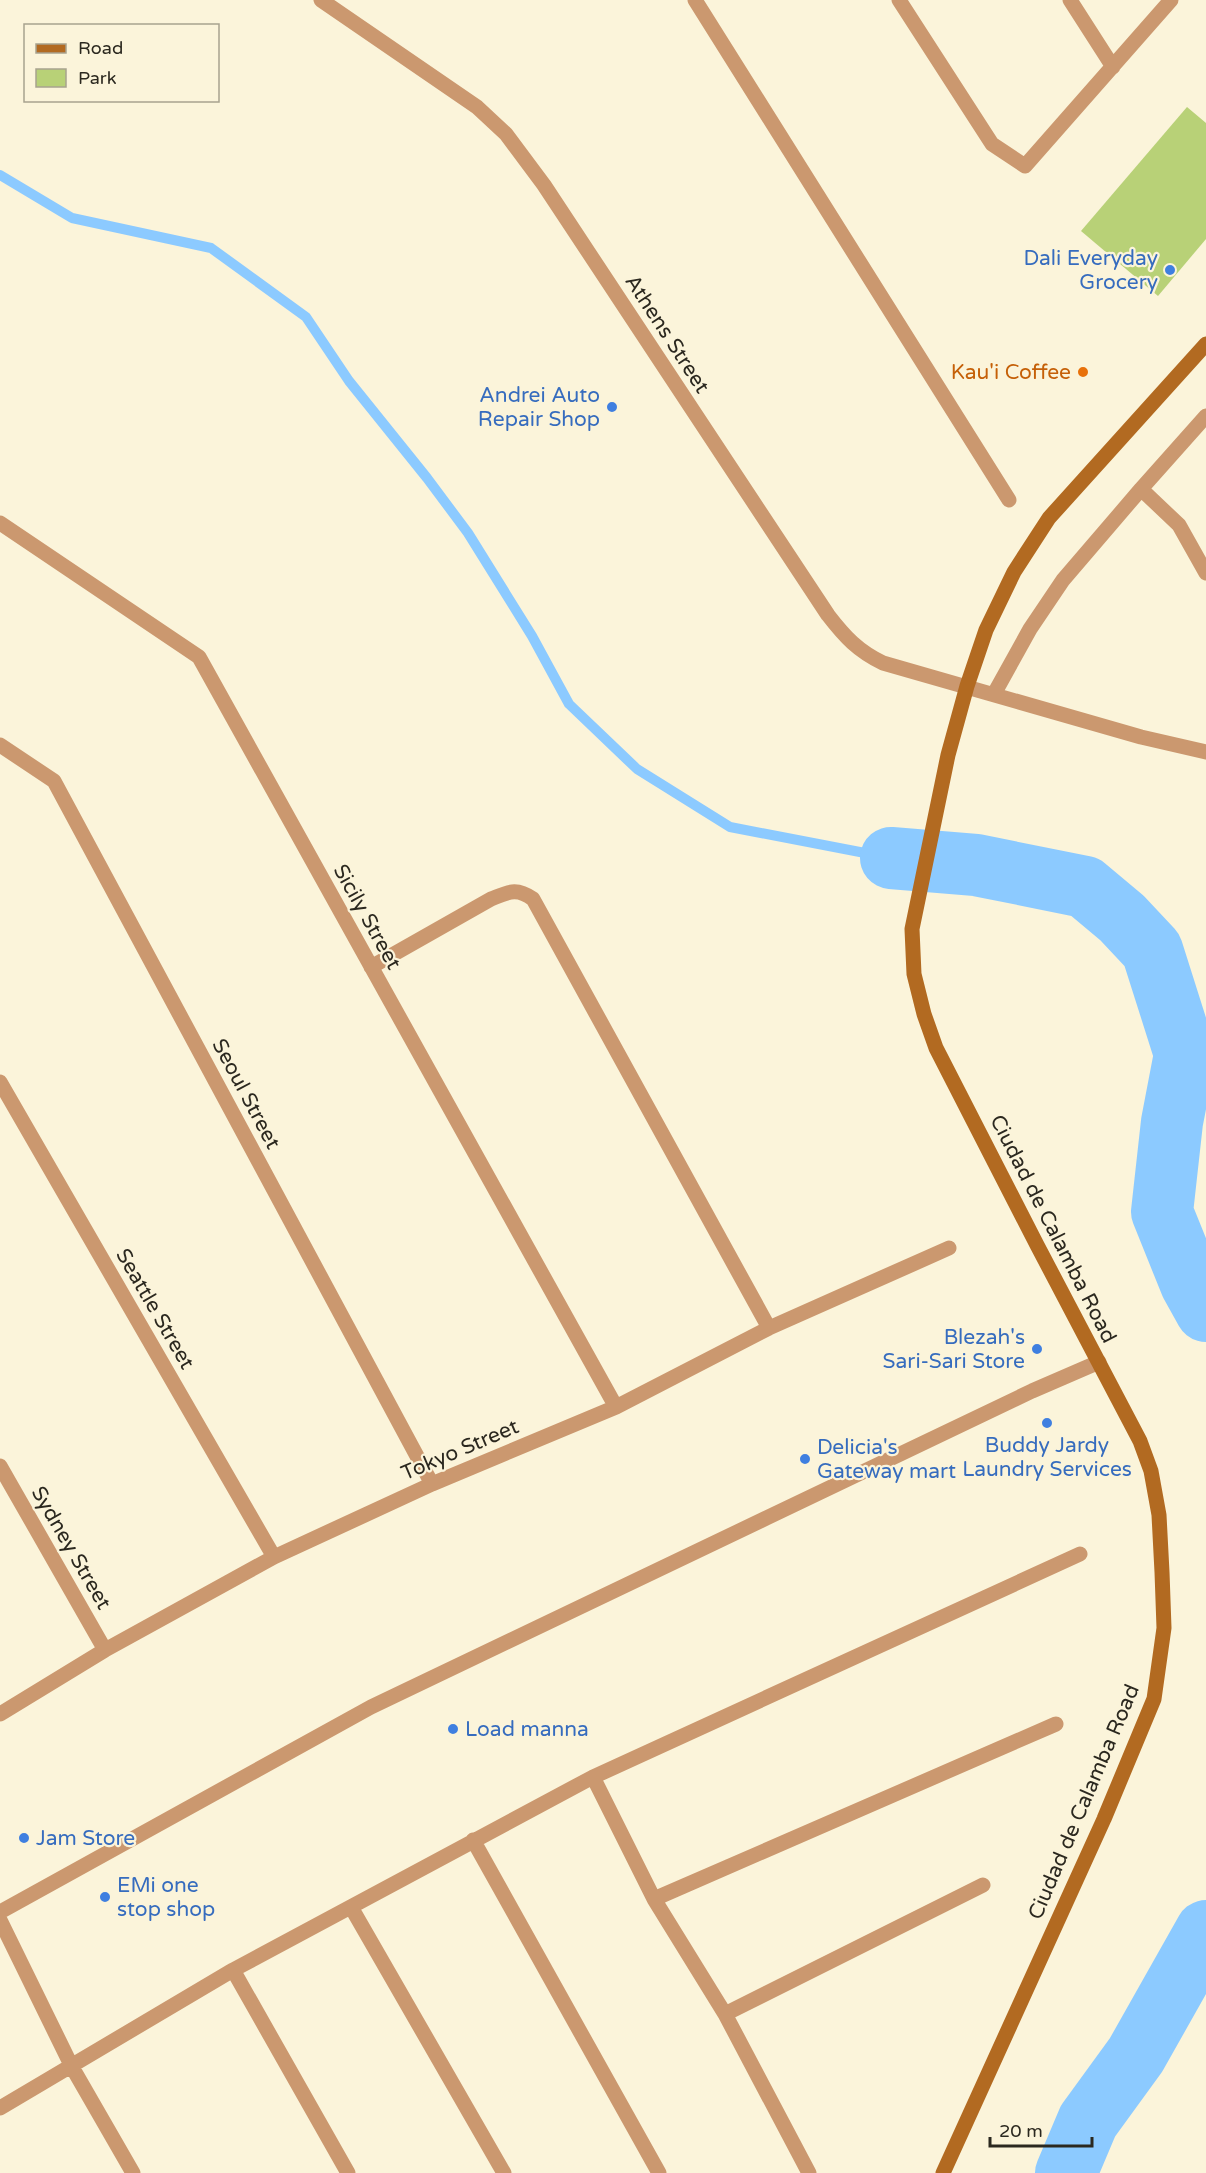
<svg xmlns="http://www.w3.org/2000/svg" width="1206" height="2173" viewBox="0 0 1206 2173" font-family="'Varela Round',sans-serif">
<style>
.green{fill:#b8d177}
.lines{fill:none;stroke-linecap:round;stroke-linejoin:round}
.stream{stroke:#8ccaff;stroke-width:10}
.river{stroke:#8ccaff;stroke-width:62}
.minor{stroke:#cb986f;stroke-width:15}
.secondary{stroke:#b26a21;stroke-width:15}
.shop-dot{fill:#3f7fe0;stroke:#fbf4da;stroke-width:2}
.food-dot{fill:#e8710a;stroke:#fbf4da;stroke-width:2}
.labels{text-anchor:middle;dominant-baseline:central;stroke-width:4.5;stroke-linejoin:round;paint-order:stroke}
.shop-label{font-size:21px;fill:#366cbe;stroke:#fbf4da;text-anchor:start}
.street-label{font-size:21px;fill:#2b281f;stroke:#fbf4da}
.food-label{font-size:21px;fill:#c56008;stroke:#fbf4da;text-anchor:end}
</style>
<rect width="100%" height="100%" fill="#fbf4da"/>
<path class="green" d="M1187 107 1206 123V239L1158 296 1081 231Z"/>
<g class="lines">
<path class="stream" d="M0 175 72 218 211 248 306 317 349 381 427 478 468 533 532 636 569 704 637 769 730 827 891 858"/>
<path class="river" d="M891 858 976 865 1085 887 1122 918 1152 950 1185 1054 1172 1122 1162 1212 1191 1284 1206 1311
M1066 2173 1088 2121 1136 2055 1206 1931"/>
<path class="minor" d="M321 0 477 107 506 134 544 185 828 615C845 637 858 651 883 663L1141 737 1206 752
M695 0 1009 500
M899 0 992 144 1025 166 1171 0
M1070 0 1113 67
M1206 416 1141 489 1179 525 1206 573
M0 523 199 657 616 1407
M994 694 1030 629 1063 580 1141 489
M0 745 54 781 432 1484
M371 967 491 899C509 892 516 887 533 899L769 1328
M0 1082 274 1557
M0 1466 105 1650
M0 1714 105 1650 274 1557 432 1484 616 1407 769 1328 949 1248
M593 1777 654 1899 725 2014 809 2173
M473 1840 659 2173
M654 1899 1056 1724
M351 1907 504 2173
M0 1912 371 1707 1032 1391 1099 1362
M0 1920 72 2067 133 2173
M233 1970 348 2173
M725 2014 983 1885
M0 2108 233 1970 593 1777 1080 1554"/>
<path class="secondary" d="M943 2173 1104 1819 1154 1699 1164 1628 1162 1572 1159 1515 1151 1471 1140 1441 1037 1245 936 1048 924 1014 914 974 912 929 948 755 967 686 986 630 1014 572 1049 518 1206 344"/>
</g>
<g class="shop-dot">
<circle cx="1170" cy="270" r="6"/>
<circle cx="612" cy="407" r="6"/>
<circle cx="1037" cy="1349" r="6"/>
<circle cx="1047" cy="1423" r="6"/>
<circle cx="805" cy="1459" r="6"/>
<circle cx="453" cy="1729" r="6"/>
<circle cx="24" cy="1838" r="6"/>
<circle cx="105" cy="1897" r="6"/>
</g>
<circle class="food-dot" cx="1083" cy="372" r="6"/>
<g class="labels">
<g class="shop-label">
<text x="1158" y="258" text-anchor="end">Dali Everyday<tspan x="1158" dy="24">Grocery</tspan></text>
<text x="600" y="395" text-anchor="end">Andrei Auto<tspan x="600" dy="24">Repair Shop</tspan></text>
<text x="1025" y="1337" text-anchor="end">Blezah's<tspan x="1025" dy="24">Sari-Sari Store</tspan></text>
<text x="1047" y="1445" text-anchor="middle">Buddy Jardy<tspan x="1047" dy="24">Laundry Services</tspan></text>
<text x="817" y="1447">Delicia's<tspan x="817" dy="24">Gateway mart</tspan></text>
<text x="465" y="1729">Load manna</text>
<text x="36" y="1838">Jam Store</text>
<text x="117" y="1885">EMi one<tspan x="117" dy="24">stop shop</tspan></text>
</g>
<g class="street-label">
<text transform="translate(667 334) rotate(57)">Athens Street</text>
<text transform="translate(367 917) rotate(61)">Sicily Street</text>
<text transform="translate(246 1094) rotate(62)">Seoul Street</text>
<text transform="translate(1053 1229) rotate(63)">Ciudad de Calamba Road</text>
<text transform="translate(155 1309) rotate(60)">Seattle Street</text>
<text transform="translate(460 1450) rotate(-23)">Tokyo Street</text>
<text transform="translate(71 1548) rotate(60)">Sydney Street</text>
<text transform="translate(1084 1802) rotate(-67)">Ciudad de Calamba Road</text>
</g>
<g class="food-label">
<text x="1071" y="372">Kau'i Coffee</text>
</g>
</g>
<rect x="24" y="24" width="195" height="78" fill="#fbf4da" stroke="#a8a28f" stroke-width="1.5"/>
<rect x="36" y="44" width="30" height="9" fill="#b26a21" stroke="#a8a28f" stroke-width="1.5"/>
<text x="78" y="54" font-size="18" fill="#2b281f">Road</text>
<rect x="36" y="69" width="30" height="18" fill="#b8d177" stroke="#a8a28f" stroke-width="1.5"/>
<text x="78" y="84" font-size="18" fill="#2b281f">Park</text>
<path d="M990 2137v9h102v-9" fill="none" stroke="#2b281f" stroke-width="3"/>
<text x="999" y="2137" font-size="18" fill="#2b281f" stroke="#fbf4da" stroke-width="4.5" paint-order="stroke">20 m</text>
</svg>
